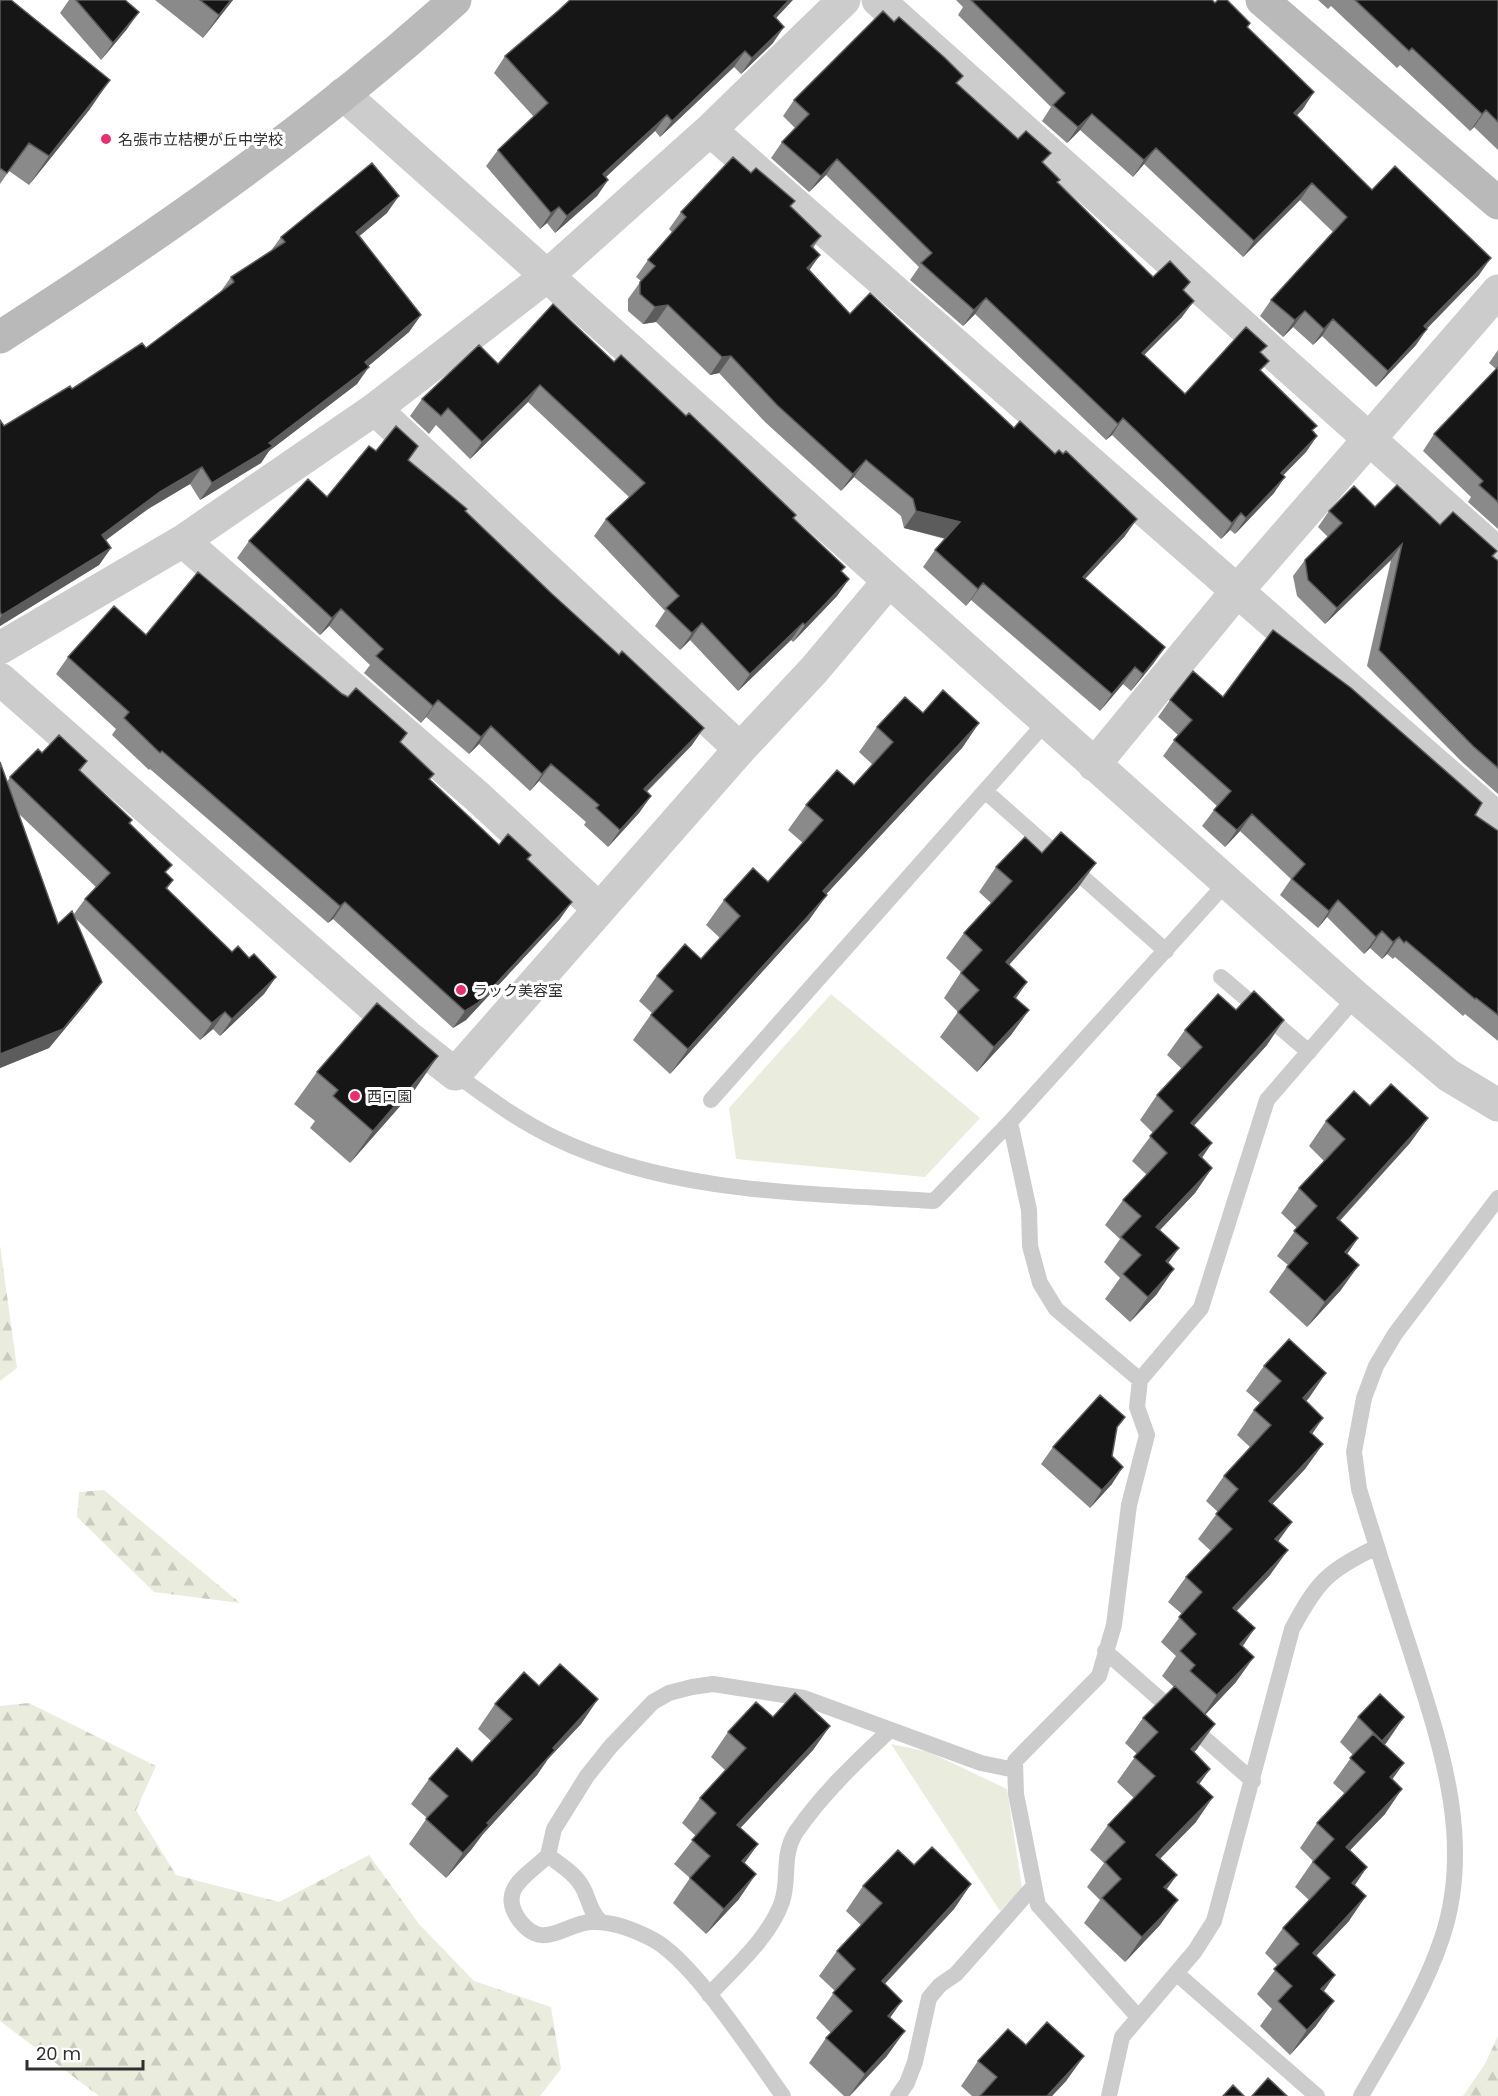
<svg xmlns="http://www.w3.org/2000/svg" width="1498" height="2096" viewBox="0 0 1498 2096" font-family="Poppins,'Noto Sans JP',sans-serif">
<style>
.forest{fill:url(#forest-firs)}
.green{fill:#eaeddd}
.lines{fill:none;stroke-linecap:round;stroke-linejoin:round}
.lane{stroke:#ccc;stroke-width:16}
.street{stroke:#ccc;stroke-width:33}
.secondary{stroke:#b9b9b9;stroke-width:33}
.wall{fill:#8a8a8a;fill-rule:evenodd}
.shaded-wall{fill:#5c5c5c}
.building{fill:#161616;stroke:#5c5c5c;stroke-width:1.5}
.poi-dot{fill:#e92f6f;stroke:#fff;stroke-width:2}
.labels{text-anchor:middle;dominant-baseline:central;stroke-width:6;stroke-linejoin:round;paint-order:stroke}
.poi-label{font-size:15px;fill:#2f2f2f;stroke:#fff;text-anchor:start}
</style>
<defs>
<pattern id="forest-firs" width="22" height="20" patternUnits="userSpaceOnUse" patternTransform="scale(1.5)"><rect width="22" height="20" fill="#eaeddd"/><path d="M5 1l3.5 6h-7zM16 11l3.5 6h-7z" fill="#c9ccbe"/></pattern>
</defs>
<rect width="100%" height="100%" fill="#fff"/>
<path class="forest" d="M0 1245 17 1368 0 1381Z
M104 1490 240 1603 154 1592 77 1517 79 1492Z
M29 1703 156 1766 136 1810 176 1875 279 1902 369 1855 419 1924 474 1981 551 2007 561 2069 540 2096H99L0 2021V1706Z
M1498 2036V2096H1463L1485 2064Z"/>
<path class="green" d="M831 994 980 1118 925 1177 736 1159 729 1108Z
M891 1744 929 1752 1007 1789 1022 1888 1000 1911Z"/>
<g class="lines">
<path class="lane" d="M985 791 1166 951
M1221 977 1309 1052
M455 1074C487 1097 519 1121 555 1138 671 1194 808 1193 934 1201L1010 1122 1227 882
M711 1100 1046 722
M1010 1122 1029 1210 1030 1246 1040 1283 1056 1309 1140 1380
M1105 1651 1253 1781
M548 1855 554 1829 587 1776 611 1746 653 1702 669 1693 692 1687 713 1684 804 1698 981 1763 1015 1770
M600 1921C589 1910 590 1901 583 1888 575 1873 561 1866 548 1855 531 1874 495 1888 520 1921 544 1952 565 1923 591 1922 611 1921 633 1929 652 1939 693 1960 754 2056 783 2096
M1176 1973 1317 2096
M709 1995C735 1967 769 1938 782 1902 790 1877 781 1856 796 1832 822 1794 856 1762 889 1731
M1138 2017 1038 1905 1016 1794 1015 1761 1099 1676 1114 1625 1129 1505 1147 1435 1137 1407 1140 1380 1201 1308 1267 1100 1356 997
M898 2096 907 2083 915 2062 929 1998 940 1985 956 1974 1032 1888
M1109 2096 1122 2037 1195 1951 1214 1921 1292 1629C1317 1582 1328 1570 1377 1547
M1361 2096C1390 2045 1423 1995 1442 1938 1475 1840 1439 1740 1409 1646 1392 1594 1375 1542 1359 1489L1354 1452 1364 1398 1376 1366 1395 1334 1498 1198"/>
<path class="street" d="M878 0 1498 554
M343 94 1356 997 1448 1075 1498 1105
M710 130 1498 819
M375 409 740 749
M183 541 479 798 599 909
M0 648 183 541 375 409 547 276 710 130 844 0
M0 679 408 1037 455 1074 740 749 814 670 888 582
M1094 765 1237 591 1498 291"/>
<path class="secondary" d="M1262 0 1498 203
M0 337C160 235 314 127 455 0"/>
</g>
<path class="wall" d="M69 0H125L127 29 101 60 60 13Z
M155 0H233L203 38Z
M956 0H1212L1215 3 1250 23 1247 28 1303 109 1296 115 1372 190 1479 275 1427 328 1416 345 1376 387 1322 336 1313 345 1293 327 1283 337 1260 316 1271 300 1333 232 1300 200 1243 257 1144 164 1133 177 1080 130 1067 143 1042 121 1051 107 958 15 963 7Z
M1318 0H1498V150L1474 127 1470 131 1400 65 1397 68 1331 6 1328 9Z
M0 2 90 109 29 185 9 171 0 184Z
M558 11 776 18 773 43 741 74 734 67 660 137 655 131 606 177 608 180 597 196 555 233 547 223 540 229 486 166 498 150 534 117 494 73 505 56Z
M958 84 1044 164 1058 183 1153 277 1184 291 1182 317 1144 355 1185 394 1262 354 1261 371 1317 436 1306 452 1283 475 1274 493 1235 534 1230 530 1221 539 1112 435 1106 440 975 314 963 326 910 280 919 267 826 175 809 192 771 158 782 142 795 128 783 116 794 100Z
M791 207 821 236 813 248 810 270 850 314 1125 536 1085 579 1165 647 1153 664 1131 691 1123 684 1100 711 971 600 966 606 923 567 935 550 945 539 904 528 901 516 854 477 841 491 765 422 719 373 710 375 656 322 643 324 628 311V299L641 281 636 277 648 260 672 232 669 229 681 212Z
M387 213 359 236 421 315 409 332 368 366 357 384 269 451 261 463 200 500 190 484 148 509 105 540 111 548 99 565 0 626V420L4 426 146 348 219 294 231 277 270 252 281 237Z
M1498 350V529L1468 502 1471 497 1423 451 1434 434 1496 369 1489 363Z
M614 362 686 416 796 515 794 518 849 579 837 596 793 642 791 640 738 691 690 640 680 650 655 626 665 611 594 536 606 519 629 497 528 402 470 459 436 425 429 434 410 416 422 399 498 364Z
M376 451 408 460 465 512 692 745 647 792 651 796 639 813 608 847 584 825 586 822 539 781 530 791 479 744 469 754 426 717 421 723 364 673 370 665 329 626 320 635 237 558 249 541 327 497Z
M1375 507 1440 525 1493 556 1498 561V794L1462 762 1367 666 1391 560 1325 624 1297 596 1293 576 1305 560 1328 537 1318 527 1329 511Z
M146 635 342 694 401 743 434 774 430 779 499 845 531 855 528 859 560 919 466 1020 453 1028 333 919 328 923 150 769 149 770 112 735 116 729 56 674 68 657Z
M1223 697 1475 815 1498 831V1041L1465 1014 1463 1016 1395 957 1393 959 1387 954 1382 959 1370 948 1364 954 1327 917 1318 928 1280 895 1291 879 1240 831 1225 847 1202 826 1217 806 1163 756 1178 735 1158 717 1170 700Z
M923 713 979 723 962 748 826 894 809 920 670 1074 633 1040 652 1013 639 1001 657 976 701 959 720 938 706 925 724 900 768 882 803 843 788 830 806 805 854 785 873 765 859 752 877 727Z
M42 753 87 761 80 771 132 820 130 823 166 873 173 880 167 889 232 952 249 958 276 977 264 994 220 1036 213 1029 200 1040 75 918 88 1001 49 1048 0 1068V762L7 782 10 777ZM19 814 96 887 85 899 74 914 58 924Z
M996 867 1078 888 1009 965 1016 999 1029 1010 1011 1035 977 1072 940 1037 958 1012 944 998 961 972 946 958 964 933 991 903 979 892Z
M1185 1030 1267 1045 1194 1126 1202 1158 1212 1168 1195 1193 1160 1230 1179 1248 1168 1263 1157 1294 1130 1322 1105 1299 1120 1278 1104 1262 1120 1239 1105 1225 1123 1200 1147 1175 1132 1161 1153 1133 1140 1120 1157 1095 1182 1069 1167 1055Z
M317 1072 416 1088 350 1163 310 1128 315 1121 294 1104Z
M1370 1106 1428 1118 1410 1143 1340 1221 1358 1238 1347 1254 1341 1290 1307 1327 1269 1292 1288 1265 1277 1256 1297 1228 1281 1213 1299 1188 1324 1161 1309 1146 1326 1121Z
M1264 1366 1326 1373 1306 1401 1312 1434 1323 1444 1305 1469 1272 1504 1292 1522 1278 1541 1270 1575 1237 1611 1242 1646 1236 1682 1205 1715 1197 1749 1194 1752 1210 1769 1199 1784 1196 1822 1160 1859 1167 1889 1160 1925 1125 1962 1084 1923 1100 1900 1087 1887 1104 1863 1090 1850 1108 1825 1134 1798 1117 1782 1137 1754 1125 1743 1143 1718 1174 1687 1162 1676 1176 1656 1161 1642 1182 1614 1168 1602 1186 1577 1211 1551 1198 1539 1218 1512 1206 1501 1224 1476 1250 1447 1237 1435 1254 1410 1260 1403 1246 1391Z
M1116 1430 1112 1456V1484L1090 1508 1041 1464 1053 1447Z
M539 1686 598 1699 581 1724 548 1759 537 1775 483 1834 471 1850 446 1878 409 1844 427 1818 411 1804 429 1779 472 1762 491 1741 478 1729 495 1704Z
M773 1717 830 1726 813 1750 740 1828 758 1844 744 1864 739 1899 706 1934 673 1903 690 1878 674 1864 696 1836 682 1823 700 1798 725 1770 711 1757 728 1732Z
M1358 1717 1387 1742 1384 1745 1404 1763 1392 1779 1385 1814 1350 1850 1367 1867 1355 1885 1349 1921 1316 1956 1323 1991 1316 2026 1290 2055 1260 2026 1272 2009 1257 1994 1278 1966 1265 1953 1283 1928 1309 1900 1295 1887 1313 1861 1300 1848 1317 1823 1345 1794 1333 1783 1353 1755 1340 1742Z
M914 1865 971 1884 954 1909 885 1984 890 2018 887 2056 850 2096H844L809 2063 826 2038 831 2033 816 2018 835 1991 819 1976 837 1951 861 1925 846 1911 863 1886Z
M1026 2045 1084 2056 1066 2081 1052 2096H972L961 2086 978 2061Z"/>
<path class="shaded-wall" d="M231 0H233L203 38 219 15Z
M789 0H793L762 33 774 16Z
M139 12 127 29 101 60 113 43Z
M784 27 773 43 741 74 752 58Z
M745 51 734 67 660 137 672 121Z
M110 80 90 109 29 185 49 156Z
M1314 92 1303 109 1283 130 1294 113Z
M1486 110 1474 127 1470 131 1482 114Z
M1092 114 1080 130 1067 143 1078 127Z
M667 115 655 131 592 190 603 174Z
M1156 148 1144 164 1133 177 1144 160Z
M837 159 826 175 809 192 821 176Z
M608 180 597 196 555 233 567 216Z
M1312 183 1300 200 1243 257 1254 241Z
M399 196 387 213 344 249 356 232Z
M559 207 547 223 540 229 551 213Z
M820 255 808 272 807 268Z
M1491 258 1479 275 1413 343 1424 326Z
M986 298 975 314 963 326 974 310Z
M1194 301 1182 317 1130 369 1142 353Z
M668 305 656 322 643 324 655 307Z
M1305 311 1293 327 1283 337 1295 320Z
M421 315 409 332 353 379 365 362Z
M1333 319 1322 336 1313 345 1324 329Z
M1427 329 1416 345 1376 387 1388 371Z
M731 356 719 373 710 375 722 357Z
M369 367 357 384 269 451 261 463 200 500 212 483 269 443Z
M540 385 528 402 470 459 482 442Z
M1123 418 1112 435 1106 440 1118 424Z
M1317 436 1306 452 1270 489 1281 473Z
M866 460 854 477 841 491 853 474Z
M202 467 190 484 148 509 90 552 102 535 160 492Z
M1285 477 1274 493 1235 534 1246 518Z
M916 511 960 522 948 539 904 528Z
M1241 513 1230 530 1221 539 1232 523Z
M1137 519 1125 536 1071 594 1083 577Z
M1402 544 1391 560 1325 624 1337 608Z
M111 548 99 565 0 626V618L2 615Z
M849 579 837 596 793 642 805 625Z
M983 583 971 600 966 606 978 589Z
M341 609 329 626 320 635 332 618Z
M702 623 690 640 680 650 692 633Z
M803 623 791 640 738 691 750 674Z
M1165 647 1153 664 1131 691 1143 674Z
M1135 667 1123 684 1100 711 1112 694Z
M438 700 426 717 421 723 433 706Z
M979 723 962 748 806 916 823 891Z
M491 726 479 744 469 754 481 737Z
M704 728 692 745 632 806 644 789Z
M551 764 539 781 530 791 542 774Z
M651 796 639 813 608 847 620 830Z
M1252 814 1240 831 1225 847 1237 830Z
M1096 863 1078 888 989 987 1006 962Z
M827 895 809 920 670 1074 688 1049Z
M1338 900 1327 917 1318 928 1329 911Z
M345 902 333 919 328 923 340 906Z
M572 902 560 919 466 1020 453 1028 465 1011Z
M1382 931 1370 948 1364 954 1376 937Z
M1399 937 1387 954 1382 959 1393 942Z
M276 977 264 994 220 1036 232 1019Z
M102 982 88 1001 49 1048 0 1068V1054Z
M1027 982 1010 1007 1014 997Z
M1029 1010 1011 1035 977 1072 994 1047Z
M225 1012 213 1029 200 1040 212 1023Z
M1284 1020 1267 1045 1173 1148 1191 1123Z
M438 1056 416 1088 350 1163 373 1131Z
M1428 1118 1410 1143 1319 1243 1337 1218Z
M1212 1143 1195 1168 1199 1155Z
M1212 1168 1195 1193 1139 1252 1156 1227Z
M1358 1238 1341 1263 1345 1252Z
M1179 1248 1161 1273 1166 1261Z
M1359 1265 1341 1290 1307 1327 1325 1302Z
M1174 1269 1157 1294 1130 1322 1148 1297Z
M1326 1373 1309 1398 1286 1423 1303 1398Z
M1323 1418 1306 1443 1310 1432Z
M1323 1444 1305 1469 1252 1526 1269 1501Z
M1123 1467 1112 1484 1090 1508 1102 1490Z
M1292 1522 1274 1547 1275 1539Z
M1288 1550 1270 1575 1216 1632 1233 1608Z
M1255 1628 1238 1653 1240 1644Z
M1254 1657 1236 1682 1200 1720 1217 1695Z
M598 1699 581 1724 548 1759 537 1775 483 1834 471 1850 446 1878 463 1853 487 1823 553 1748Z
M1404 1717 1387 1742 1365 1766 1382 1741Z
M1215 1724 1197 1749 1173 1774 1191 1749Z
M830 1726 813 1750 720 1850 737 1825Z
M1404 1763 1386 1788 1390 1777Z
M1210 1769 1193 1793 1197 1782Z
M1402 1789 1385 1814 1329 1872 1346 1847Z
M1213 1797 1196 1822 1139 1880 1156 1855Z
M758 1844 740 1869 742 1861Z
M1367 1867 1350 1892 1352 1883Z
M756 1874 739 1899 706 1934 724 1909Z
M1177 1875 1159 1900 1164 1887Z
M971 1884 954 1909 864 2006 882 1981Z
M1366 1896 1349 1921 1295 1978 1313 1953Z
M1178 1900 1160 1925 1125 1962 1142 1937Z
M1335 1975 1318 2000 1321 1989Z
M902 2001 885 2025 888 2016Z
M1334 2001 1316 2026 1290 2055 1307 2030Z
M905 2031 887 2056 849 2096 865 2074Z
M1084 2056 1066 2081 1052 2096H1047Z"/>
<path class="building" d="M1 0H11L110 80 49 156 29 143 7 173 0 168V2Z
M76 0H125L139 12 113 43Z
M200 0H231L219 15Z
M570 0H789L774 16 784 27 752 58 745 51 672 121 667 115 603 174 608 180 567 216 559 207 551 213 498 150 548 103 505 56 558 11Z
M971 0H1212L1215 3 1218 0H1227L1250 23 1247 27 1314 92 1294 113 1372 190 1395 166 1491 258 1424 326 1427 329 1388 371 1333 319 1324 329 1305 311 1295 320 1271 300 1347 217 1312 183 1254 241 1156 148 1144 160 1092 114 1078 127 1053 105 1065 93Z
M1355 0H1498V122L1486 110 1482 114 1412 48 1409 51Z
M883 11 894 22 899 17 945 58 963 76 956 83 1018 139 1026 131 1051 153 1042 162 1060 180 1057 182 1153 277 1170 261 1190 282 1183 290 1194 301 1142 353 1185 394 1246 327 1267 346 1260 352 1269 361 1260 370 1317 426 1312 430 1317 436 1281 473 1285 477 1246 518 1241 513 1232 523 1123 418 1118 424 986 298 974 310 921 263 932 253 837 159 821 176 782 142 809 114 794 100Z
M733 157 751 173 756 168 795 201 790 206 821 236 811 246 820 255 807 268 850 314 870 293 1014 428 1020 421 1055 454 1059 450 1063 454 1066 451 1137 519 1083 577 1165 647 1143 674 1135 667 1112 694 983 583 978 589 935 550 960 522 916 511 913 499 866 460 853 474 777 405 731 356 722 357 668 305 655 307 640 294V282L655 266 648 260 686 217 681 212Z
M372 163 399 196 356 232 421 315 365 362 369 367 269 443 273 446 212 483 202 467 160 492 102 535 111 548 2 615 0 612V420L4 426 70 386 72 389 142 343 146 348 234 282 231 277 285 242 281 237Z
M553 304 614 362 621 355 686 416 689 413 796 515 793 518 845 567 841 571 849 579 805 625 803 623 750 674 702 623 692 633 666 608 679 596 606 519 645 483 540 385 482 442 448 408 441 416 422 399 479 345 498 364Z
M1498 367V502L1479 485 1483 481 1434 434Z
M396 426 418 446 408 460 467 509 465 511 552 594 619 655 622 651 704 728 644 789 651 796 620 830 596 808 599 805 551 764 542 774 491 726 481 737 438 700 433 706 376 656 383 649 341 609 332 618 249 541 308 479 327 497 369 446 376 451Z
M1397 485 1440 525 1453 512 1497 551 1492 556 1498 561V768L1473 746 1379 650 1402 544 1337 608 1308 580 1305 560 1342 523 1329 511 1354 486 1375 507Z
M198 572 342 694 348 697 356 688 407 733 400 742 434 774 429 779 499 845 508 834 531 855 527 859 572 902 478 1003 465 1011 345 902 340 906 162 751 160 753 124 718 129 712 68 657 114 606 146 635Z
M1273 630 1351 688 1482 803 1475 815 1498 831V1015L1476 998 1475 999 1406 941 1404 943 1399 937 1393 942 1382 931 1376 937 1338 900 1329 911 1292 879 1305 864 1252 814 1237 830 1214 810 1231 791 1174 740 1192 720 1170 700 1193 671 1223 697Z
M943 690 979 723 823 891 827 895 688 1049 651 1015 673 991 657 976 685 944 701 959 740 916 724 900 753 868 768 882 823 820 806 805 837 770 854 785 893 742 877 727 905 697 923 713Z
M59 735 87 761 79 770 132 820 129 823 172 865 165 872 173 880 166 888 232 952 238 946 249 958 254 954 276 977 232 1019 225 1012 212 1023 85 899 110 873 10 777 38 749 42 753Z
M0 762 58 924 72 911 102 982 63 1029 0 1054Z
M1061 832 1096 863 1006 962 1027 982 1014 997 1029 1010 994 1047 958 1012 979 990 961 973 982 950 964 933 1012 881 996 867 1025 837 1042 853Z
M1254 991 1284 1020 1191 1123 1212 1143 1199 1155 1212 1168 1156 1227 1179 1248 1166 1261 1174 1269 1148 1297 1123 1274 1141 1255 1121 1237 1141 1216 1123 1200 1167 1153 1150 1136 1173 1111 1157 1095 1202 1047 1185 1030 1218 994 1236 1010Z
M377 1003 438 1056 373 1131 333 1096 338 1090 317 1072Z
M1391 1084 1428 1118 1337 1218 1358 1238 1345 1252 1359 1265 1325 1302 1287 1267 1308 1243 1294 1231 1317 1206 1299 1188 1345 1139 1326 1121 1354 1091 1370 1106Z
M1289 1339 1326 1373 1303 1398 1323 1418 1310 1432 1323 1444 1269 1501 1292 1522 1275 1539 1288 1550 1233 1608 1255 1628 1240 1644 1254 1657 1217 1695 1190 1671 1195 1665 1180 1651 1196 1634 1179 1617 1202 1592 1186 1577 1232 1529 1216 1514 1238 1489 1224 1476 1271 1425 1254 1410 1281 1381 1264 1366Z
M1100 1395 1125 1417 1117 1427 1112 1456 1123 1467 1102 1490 1053 1447Z
M560 1664 598 1699 553 1748 555 1750 487 1823 489 1825 463 1853 426 1819 448 1796 429 1779 457 1748 472 1762 512 1719 495 1704 524 1672 539 1686Z
M1175 1686 1215 1724 1191 1749 1210 1769 1197 1782 1213 1797 1156 1855 1177 1875 1164 1887 1178 1900 1142 1937 1102 1898 1121 1879 1105 1862 1125 1842 1108 1825 1155 1776 1134 1757 1158 1732 1143 1718Z
M795 1693 830 1726 737 1825 758 1844 742 1861 756 1874 724 1909 690 1878 710 1856 692 1840 716 1813 700 1798 746 1748 728 1732 756 1702 773 1717Z
M1380 1694 1404 1717 1382 1741 1358 1717Z
M1373 1734 1404 1763 1390 1777 1402 1789 1346 1847 1367 1867 1352 1883 1366 1896 1313 1953 1335 1975 1321 1989 1334 2001 1307 2030 1278 2001 1292 1986 1274 1969 1299 1944 1283 1928 1330 1878 1313 1862 1334 1839 1317 1823 1365 1772 1350 1758Z
M932 1847 971 1884 882 1981 902 2001 888 2016 905 2031 865 2074 826 2038 852 2011 833 1993 855 1969 837 1951 882 1903 863 1886 898 1850 914 1865Z
M1047 2022 1084 2056 1047 2096H980L997 2077 978 2061 1008 2029 1026 2045Z
M1268 2078 1287 2096H1252Z
M1233 2085 1244 2096H1223Z"/>
<g class="poi-dot">
<circle cx="106" cy="139" r="6"/>
<circle cx="461" cy="990" r="6"/>
<circle cx="355" cy="1096" r="6"/>
</g>
<g class="labels">
<g class="poi-label">
<text x="118" y="139">名張市立桔梗が丘中学校</text>
<text x="473" y="990">ラック美容室</text>
<text x="367" y="1096">西口園</text>
</g>
</g>
<path d="M27 2060v9h116v-9" fill="none" stroke="#2f2f2f" stroke-width="3"/>
<text x="36" y="2060" font-size="18" fill="#2f2f2f" stroke="#ffffff" stroke-width="4.5" paint-order="stroke">20 m</text>
</svg>
